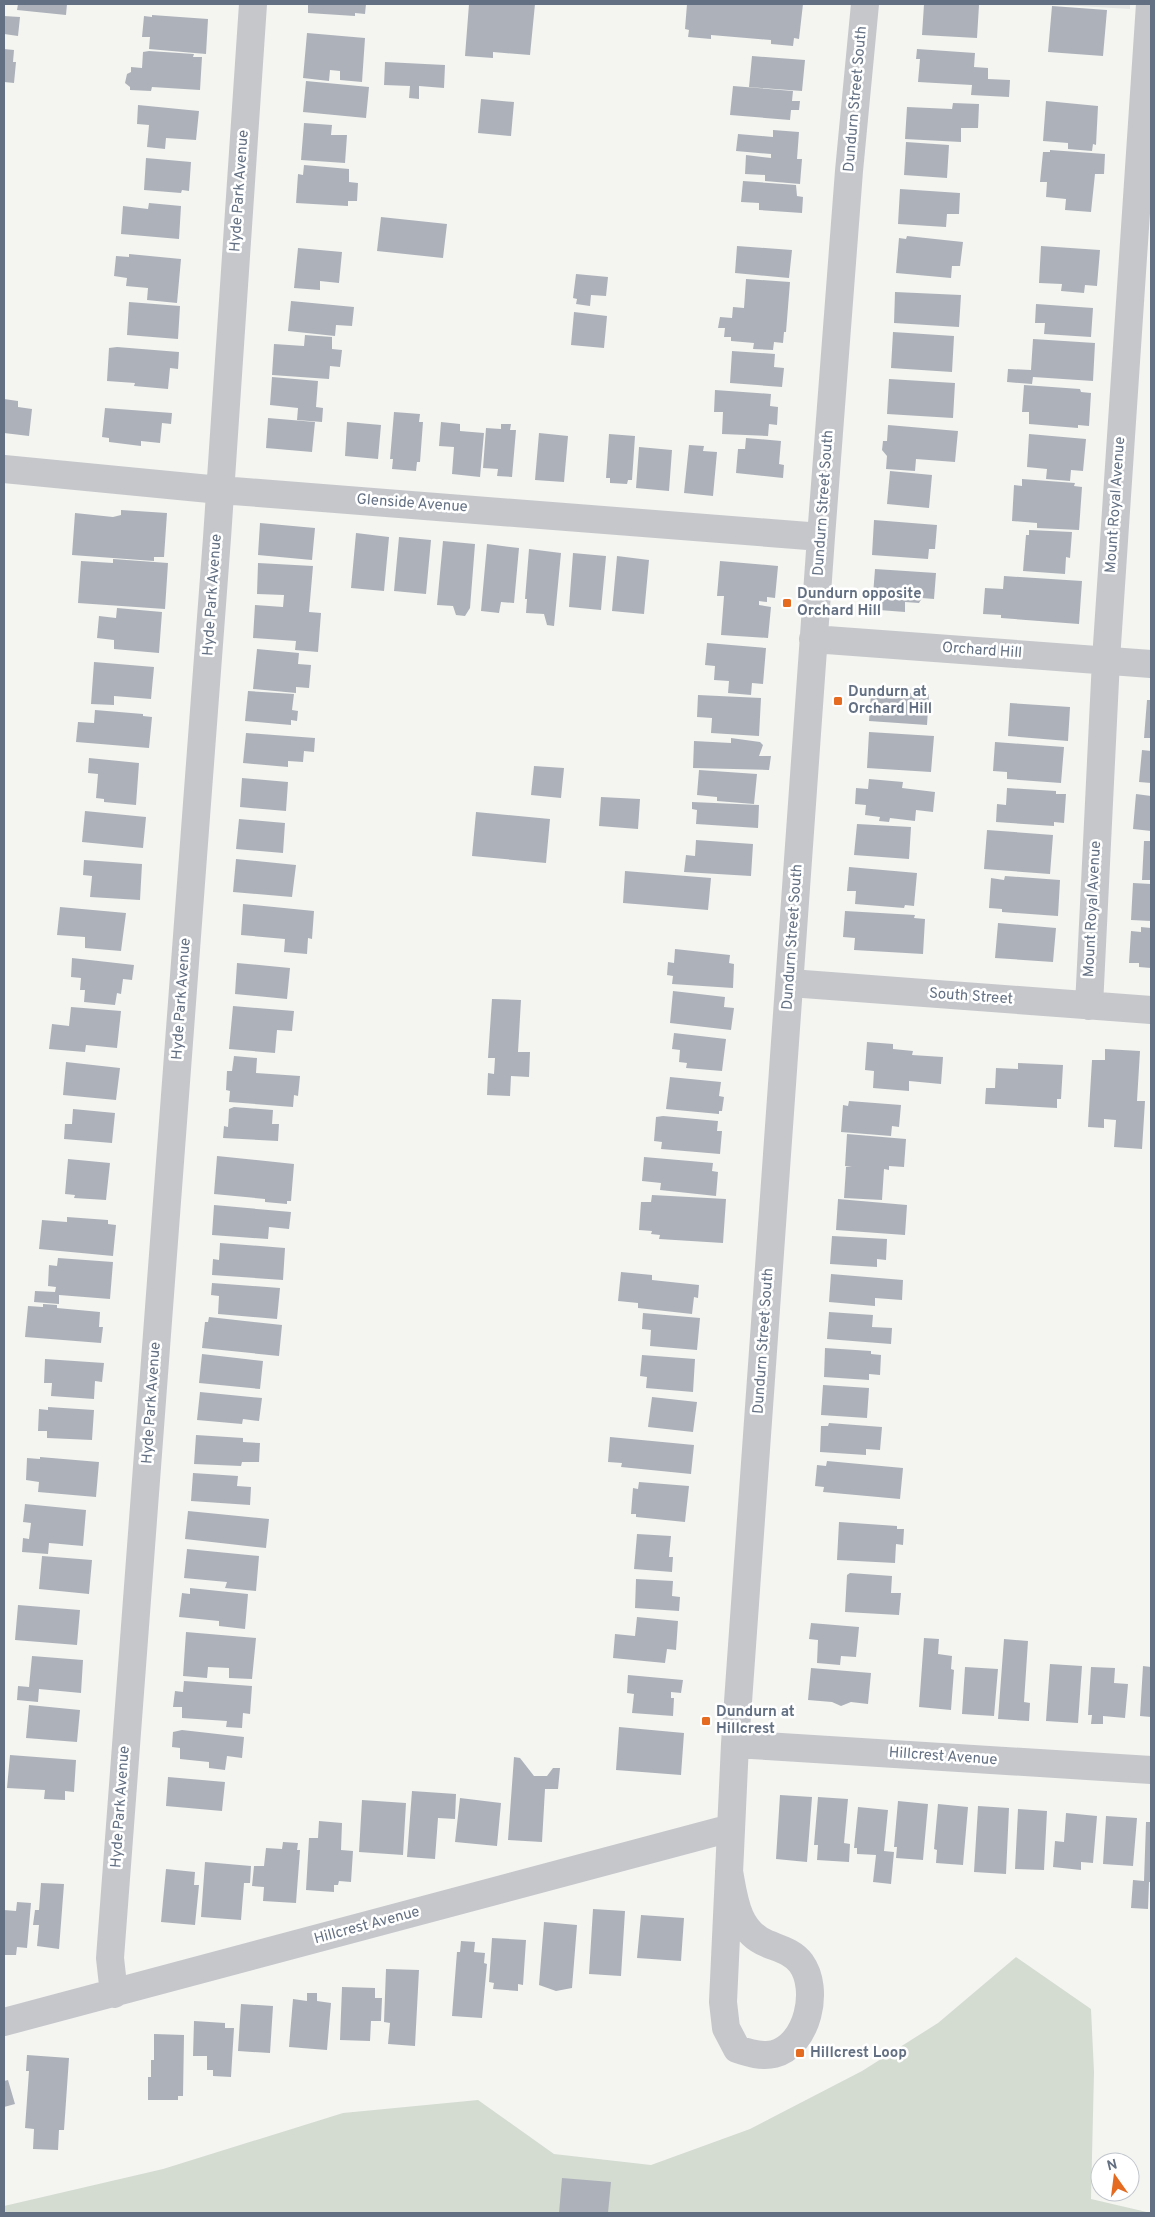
<svg xmlns="http://www.w3.org/2000/svg" width="1155" height="2217" viewBox="0 0 1155 2217" font-family="Overpass,sans-serif">
<style>
.built{fill:#e5e6e4}
.green{fill:#d4dcd2}
.building{fill:#adb2ba}
.lines{fill:none;stroke-linecap:round;stroke-linejoin:round}
.minor{stroke:#c5c7cb;stroke-width:28}
.poi-dot{fill:#e56b21;stroke:#fff;stroke-width:2}
.labels{text-anchor:middle;dominant-baseline:central;stroke-width:5;stroke-linejoin:round;paint-order:stroke}
.street-label{font-size:15px;fill:#637083;stroke:#fff}
.poi-label{font-size:15px;font-weight:bold;fill:#637083;stroke:#fff;text-anchor:start}
</style>
<rect width="100%" height="100%" fill="#f4f5f1"/>
<path class="built" d="M1045 4H1130V9Z"/>
<path class="green" d="M1016 1957 1091 2009 1094 2072 1091 2199 1151 2213H4V2206L163 2169 343 2113 478 2100 554 2154 651 2165 750 2129 862 2071 938 2023Z"/>
<path class="building" d="M18 4H67L66 15 17 10Z
M308 4H366L365 14 355 13V16L308 13Z
M469 4H535L530 55 493 52V58L465 56Z
M687 4H803L799 39 794 38 793 46 771 44V40L711 35V39L688 37 689 30 685 29Z
M924 4 979 5 977 38 922 35Z
M1052 6 1107 10 1103 56 1048 52Z
M152 15 208 19 206 54 149 49 150 37H142L144 16 152 17Z
M4 16 20 17 18 36 4 34Z
M307 33 365 38 362 82 340 80V71L330 70 329 81 303 78Z
M4 49 14 50 13 62H16L14 83 4 82Z
M917 49 975 53 974 67 988 68V79L1010 80 1009 97 971 95 972 85 918 82 920 59H916Z
M149 51 194 54 193 57H202L200 90 152 87 151 91 130 90V87L125 83 127 74 131 72V67L142 68 143 52Z
M752 56 805 60 802 91 749 87Z
M385 62 445 65 444 88 419 86V99L409 98 410 86 384 85Z
M306 81 369 87 366 118 303 112Z
M733 86 793 91 792 101H800L799 110H791L790 120 730 115Z
M481 99 514 102 511 136 478 133Z
M1046 101 1098 106 1096 145 1093 144 1092 151 1068 149V143L1043 141Z
M953 103 979 104 978 128H961V142L905 139 907 107 952 109Z
M138 105 199 111 196 140 166 138 165 149 147 147 149 125 137 124Z
M304 123 332 125 331 135H347L345 163 301 160Z
M773 130 799 132 797 159H802L800 184 765 181V175L745 174 746 155 771 158V154L736 151 738 134 773 137Z
M906 142 949 145 947 178 904 175Z
M1050 150 1105 154 1104 174H1095L1091 212 1065 210 1066 199 1046 197 1047 182H1040L1043 152H1050Z
M146 158 191 162 189 191 182 190 181 193 144 190Z
M304 165 349 169V182L358 183 357 201H348V206L296 203 298 174 303 175Z
M743 181 796 185 797 196 803 197 802 213 759 210V203L741 202Z
M900 189 960 193 959 214H947L946 227 898 224Z
M149 203 181 206 179 239 121 234 123 206 148 209Z
M381 217 447 224 443 258 377 251Z
M907 236 963 242 960 266H952L951 278 896 273 899 238 906 239Z
M737 246 792 250 789 278 735 273Z
M1041 246 1100 250 1097 286 1085 285 1084 293 1061 291 1062 284 1039 283Z
M298 248 342 252 339 283 320 281V290L294 288Z
M129 254 181 259 177 303 147 300 148 288 126 286 127 278 114 276 116 256 129 257Z
M576 274 608 277 606 296 591 295 590 306 576 304 577 299 573 298Z
M746 279 790 282 786 332H784L783 343 774 342 773 350 753 349 754 343 731 341V337H724L725 328H718L720 317 732 318 733 307 744 308Z
M895 292 961 295 959 327 894 323Z
M291 301 354 307 352 326 336 325 335 336 288 331Z
M129 302 180 306 178 339 127 335Z
M1036 304 1093 308 1091 337 1044 334 1045 323H1035Z
M574 312 607 316 604 348 571 345Z
M893 332 954 336 952 372 891 368Z
M305 335 332 337V349L342 350 340 367 330 366 329 379 272 375 274 344 304 346Z
M1033 339 1095 343 1093 381 1033 377 1032 384 1007 382 1008 369 1031 370Z
M117 347 179 352 178 369 170 368 168 389 134 386 135 383 107 381 109 348Z
M732 351 775 354 774 367 784 368 782 387 730 383Z
M272 377 318 381 316 407 323 408 322 422 297 420 298 408 270 405Z
M889 379 955 383 953 418 887 414Z
M1024 385 1080 389 1081 392 1091 393 1089 426 1078 425V428L1029 424V412H1022Z
M715 390 771 394 770 406 778 407 777 425 769 424 768 436 722 434 723 412H714Z
M4 399 18 401V407L32 409 29 436 4 433Z
M105 408 172 413 171 424 162 423 160 443 141 441V446L109 442V438L102 437Z
M394 412 420 414 419 422H423L420 462H417L416 471 392 469 393 459H390Z
M268 418 315 422 312 452 266 448Z
M347 422 381 425 378 459 345 456Z
M441 422 460 424V431L484 433 480 477 452 474 454 447 439 446Z
M501 424H511L510 430H516L512 477 497 476 498 469 483 468 486 428 501 429Z
M888 425 958 431 955 462 916 459 915 471 886 469 887 456 882 450 883 441H887Z
M539 433 568 436 564 482 535 480Z
M609 434 635 436 632 480H628L627 484 610 483V478H606Z
M1029 434 1086 439 1083 471 1071 470 1070 481 1046 479 1047 469 1027 467Z
M746 438 781 441 779 464 784 465 783 478 736 473 738 449H745Z
M689 445 704 446 703 451 717 452 713 496 684 493Z
M639 447 672 450 669 491 636 488Z
M890 471 932 475 929 508 887 504Z
M1022 479 1075 483 1074 486 1082 487 1079 530 1037 528V523L1012 521 1014 485 1022 486Z
M121 510 167 513 164 557H154V561L72 555 75 513 113 517 121 515Z
M874 520 937 525 935 549H929L928 559 872 555Z
M260 523 315 528 312 560 258 555Z
M1029 530 1072 532 1070 558 1066 557 1065 574 1023 571 1026 535H1029Z
M356 533 389 537 384 591 351 588Z
M399 537 431 540 426 594 394 591Z
M443 541 475 544 470 608 465 616 456 615 453 606 437 605Z
M487 544 519 548 514 603 501 602 499 613 481 611Z
M529 549 561 553 554 626 547 625 544 614 526 613 527 599H525Z
M573 553 606 556 601 610 569 607Z
M617 556 649 560 644 614 612 611Z
M113 559 168 563 165 609 78 603 81 561 113 563Z
M720 561 778 566 775 598 767 597V602L759 601V605L771 607 768 638 721 635 724 596H717Z
M258 563 313 566 309 612 321 613 318 652 295 650 296 641 253 638 255 605 283 607 284 595 257 594Z
M875 569 936 573 934 599 922 598 919 603 905 602V612L879 610 881 596 873 595Z
M1004 576 1082 581 1079 624 1001 618V615L983 614 985 588 1003 589Z
M117 608 162 612 159 653 114 649V640L97 638 99 616 116 618Z
M707 643 766 648 763 684 752 683 751 695 728 693 729 681 714 680 715 666 705 665Z
M257 649 299 653 298 664 311 665 309 688 296 687V693L253 689Z
M94 662 154 667 151 699 114 696V705L91 704Z
M248 691 294 694 292 710 298 711 297 721 291 720V725L245 721Z
M877 691 929 694 927 725 869 721 871 692Z
M698 695 761 698 759 736 711 733 712 718 697 717Z
M1147 700H1151V738H1144Z
M1010 703 1070 707 1068 741 1008 736Z
M95 710 143 714V716L152 717 149 748 76 742 78 722 94 723Z
M869 732 934 736 931 772 867 768Z
M246 733 315 738 314 752 304 751 303 762 288 761V767L243 763Z
M731 738 760 742 763 745 759 756H771L769 770 693 768 694 741 731 743Z
M995 742 1064 747 1061 783 1007 779V772L993 771Z
M1142 750 1151 751V783L1139 782Z
M89 758 139 763 136 805 104 802V799L96 798 98 774 88 773Z
M534 766 564 768 561 798 531 795Z
M699 770 757 774 754 804 717 801V797L697 795Z
M242 778 288 782 286 811 240 807Z
M869 779 903 782 902 788 935 792 933 812 916 810 915 821 890 818 889 822 879 821 880 817 865 815 866 805 855 804 856 788 868 789Z
M1007 788 1056 791V794H1066L1064 823 1054 822V826L996 822 997 804 1006 805Z
M1136 794 1151 796V831L1133 829Z
M601 797 640 799 638 829 599 826Z
M692 802 759 805 758 828 696 824 697 810 692 809Z
M85 811 146 817 143 848 82 842Z
M476 812 550 819 546 863 472 856Z
M239 819 285 823 283 853 236 849Z
M857 824 911 827 909 859 854 855Z
M987 830 1053 835 1050 874 984 869Z
M696 840 753 844 751 876 684 872 686 855 695 856Z
M1144 841H1151V880H1142Z
M236 859 296 865 292 897 233 892Z
M84 860 142 864 140 900 90 897 92 876 83 875Z
M849 867 917 873 914 906 905 905 904 908 855 904 856 891H847Z
M625 871 711 878 708 910 623 903Z
M1005 876 1060 880 1058 916 1002 912V909L989 908 991 878 1004 880Z
M1133 883 1151 884V921L1131 920Z
M243 904 314 911 312 939 308 938 307 954 284 952 285 939 241 935Z
M60 907 126 913 121 951 85 948V937L57 935Z
M845 911 915 915 914 918 925 919 923 954 854 950 855 938 843 937Z
M998 923 1056 928 1053 962 995 958Z
M1141 927 1151 928V968L1139 967V963H1129L1131 931 1141 932Z
M675 949 730 955 729 963 734 964 733 988 672 984 673 976 667 975 668 962 674 963Z
M72 958 134 965 132 980 123 979 121 994 117 993 115 1005 84 1002 85 990H80L81 978 71 977Z
M237 963 290 968 287 999 235 994Z
M673 991 725 997 724 1007 734 1008 731 1030 670 1023Z
M492 999 521 1000 518 1052H530L529 1077 511 1076 510 1096 487 1095 488 1073 494 1074 495 1058H488Z
M233 1006 294 1011 292 1031 277 1030 275 1053 229 1049Z
M71 1007 121 1011 117 1048 86 1045 85 1052 49 1049 52 1024 69 1026Z
M674 1033 726 1039 722 1071 686 1068 687 1063 679 1062 680 1050 672 1049Z
M867 1042 893 1044V1049L913 1051 912 1055 943 1057 941 1084 909 1081V1091L873 1088 874 1071 865 1070Z
M1105 1049 1140 1051 1137 1101H1145L1142 1149 1114 1147 1116 1120 1104 1119V1128L1088 1127 1092 1060H1105Z
M234 1056 257 1058 256 1073 300 1076 298 1096 294 1095 293 1107 229 1102 230 1091 226 1090 227 1071H232Z
M66 1062 120 1068 116 1100 63 1095Z
M1018 1063 1063 1065 1061 1099H1057V1108L985 1104 986 1088H995L996 1068 1018 1069Z
M670 1077 721 1082 719 1096 724 1097 722 1111H719V1114L666 1109Z
M849 1101 901 1105 899 1127 892 1126 891 1136 841 1132 843 1105 848 1106Z
M234 1107 273 1110 272 1124H279L278 1141 223 1138 224 1126 228 1127 229 1109Z
M73 1109 115 1113 112 1143 64 1139 65 1124H72Z
M663 1116 718 1121 717 1131H722L720 1154 661 1149 662 1142 654 1141 656 1117Z
M847 1134 906 1139 904 1167 889 1166V1170L884 1169 882 1200 844 1198 846 1167H852L845 1166Z
M217 1156 294 1164 291 1201H287V1204L265 1202V1199L214 1194Z
M644 1157 713 1163 712 1171 718 1172 716 1196 660 1190 661 1183 642 1181Z
M68 1159 110 1163 106 1200 74 1198 75 1195 65 1194Z
M652 1195 726 1199 723 1243 659 1239 660 1235 651 1234 652 1231 639 1230 641 1202H651Z
M838 1199 907 1205 905 1235 836 1230Z
M214 1205 291 1212 289 1229 269 1227 268 1239 212 1235Z
M67 1217 108 1220V1224L116 1225 113 1256 39 1249 42 1220 67 1222Z
M832 1236 887 1239 886 1260 877 1259V1267L830 1264Z
M220 1243 285 1248 283 1280 212 1275 213 1259 219 1260Z
M58 1258 113 1262 110 1299 59 1295V1304L34 1302 35 1291 55 1292 56 1287 48 1286 49 1265 57 1266Z
M621 1272 652 1275V1280L699 1285 698 1298 694 1297 692 1314 638 1308V1303L618 1301Z
M831 1274 903 1280 902 1300 875 1298V1306L829 1302Z
M212 1283 280 1288 277 1319 218 1314 219 1296 211 1295Z
M43 1304 57 1305V1308L100 1312 99 1327H103L101 1343 25 1337 28 1306 43 1307Z
M829 1312 873 1315 872 1327 892 1328 891 1344 827 1339Z
M643 1313 700 1318 697 1350 650 1346 651 1330 642 1329Z
M209 1317 282 1325 279 1356 202 1348 205 1322H208Z
M825 1348 871 1351V1354L881 1355 880 1375 869 1374V1380L824 1377Z
M202 1354 263 1361 260 1389 199 1383Z
M642 1355 695 1359 693 1392 646 1388 647 1377 640 1376Z
M45 1359 104 1363 102 1382 95 1381 94 1399 51 1396 52 1383H44Z
M823 1385 869 1388 867 1418 821 1415Z
M200 1392 262 1398 259 1421 243 1419 242 1424 197 1420Z
M652 1397 697 1402 693 1432 648 1427Z
M48 1407 94 1410 92 1440 47 1438V1431H38L39 1409 48 1410Z
M829 1423 882 1427 880 1450 866 1449V1455L820 1452 821 1426H828Z
M196 1435 243 1438V1442L260 1443 259 1462H242L241 1466 194 1464Z
M610 1437 694 1445 691 1474 621 1467 622 1463 608 1462Z
M40 1457 99 1462 96 1497 38 1492 39 1482 26 1480 27 1458 40 1459Z
M827 1461 903 1468 900 1499 823 1492 824 1487 815 1486 817 1465 826 1466Z
M193 1473 238 1476 237 1486 251 1487 250 1505 191 1501Z
M639 1482 689 1486 685 1522 636 1517V1514H631L633 1488 638 1489Z
M25 1504 86 1510 83 1546 49 1543 48 1554 22 1552 23 1538 29 1539 31 1523 23 1522Z
M188 1511 269 1519 266 1548 185 1539Z
M839 1522 897 1526V1529H904L903 1545 896 1544 895 1563 837 1560Z
M637 1534 671 1536 669 1557H673L672 1572 634 1569Z
M187 1549 259 1556 256 1591 225 1588 227 1582 184 1578Z
M42 1556 92 1560 89 1594 39 1589Z
M850 1573 892 1576 891 1593H901L899 1615 845 1612 847 1575Z
M636 1579 673 1581 672 1596 680 1597 679 1611 635 1608Z
M190 1588 248 1594 245 1629 219 1626V1621L179 1617 182 1593 190 1594Z
M18 1605 80 1610 77 1645 15 1640Z
M637 1617 678 1621 676 1650 667 1649 665 1663 613 1658 615 1634 635 1636Z
M811 1623 859 1627 856 1657 841 1656 840 1665 817 1663 818 1640 809 1639Z
M186 1632 256 1638 252 1679 229 1678V1668L208 1667 207 1678 183 1676Z
M924 1638 939 1639 938 1654 952 1656 951 1669 954 1670 951 1710 919 1707Z
M1004 1639 1028 1641 1024 1702 1030 1703 1029 1721 998 1719Z
M32 1656 83 1660 81 1693 39 1689 38 1702 17 1700 18 1686 29 1687Z
M1050 1664 1082 1666 1078 1723 1046 1721Z
M1143 1666 1151 1667V1717L1140 1716Z
M965 1667 998 1669 994 1716 962 1714Z
M1091 1667 1115 1668 1114 1683 1128 1684 1125 1718 1103 1716V1724H1091L1092 1715H1088Z
M811 1668 871 1673 868 1704 851 1702 841 1706 832 1702 808 1700Z
M628 1675 683 1680 681 1693 671 1692V1698H674L673 1716 632 1713 634 1694 627 1693Z
M184 1681 252 1686 250 1714 243 1713 242 1728 226 1727 227 1721 182 1718V1707H173L175 1691 183 1692Z
M29 1705 80 1710 77 1742 26 1738Z
M619 1727 684 1733 681 1775 616 1770Z
M182 1730 244 1737 242 1758 227 1756 225 1770 209 1768V1762L180 1759V1748L172 1747 173 1732Z
M10 1755 76 1760 74 1792 65 1791V1800L44 1799 45 1790 7 1788Z
M514 1757 520 1758 534 1776H547L553 1768H560L558 1789H545L542 1842 508 1840Z
M168 1777 225 1782 222 1811 166 1806Z
M412 1791 456 1794 455 1819 438 1818 435 1859 407 1857Z
M780 1795 812 1797 807 1862 776 1859Z
M818 1797 848 1799 844 1843 850 1844 849 1862 817 1860 818 1845H814Z
M460 1798 501 1803 497 1846 455 1842Z
M362 1800 406 1803 403 1855 359 1852Z
M898 1801 928 1804 923 1860 896 1858 897 1847H894Z
M938 1804 968 1807 963 1865 936 1863 937 1850 934 1849Z
M978 1806 1009 1808 1006 1874 974 1872Z
M858 1807 888 1810 884 1851 894 1852 891 1884 873 1882 876 1855 857 1854V1848H854Z
M1018 1809 1047 1811 1044 1870 1015 1869Z
M1066 1813 1097 1816 1093 1863 1081 1862V1870L1053 1867 1055 1841 1064 1842Z
M1106 1816 1137 1818 1133 1866 1103 1864Z
M319 1821 342 1823 341 1850 353 1851 351 1882 339 1881 338 1885H334V1892L306 1890 309 1838H318Z
M1146 1822H1151V1882H1149L1148 1909 1131 1908 1133 1880 1144 1881Z
M283 1842 298 1843 297 1850H300L296 1903 263 1901 264 1887 252 1886 254 1866H264L266 1848 282 1849Z
M205 1862 251 1866 250 1883H244L241 1920 201 1917Z
M166 1869 195 1872 194 1885H199L195 1925 161 1922Z
M41 1883 64 1884 59 1949 37 1946 39 1925H33L35 1910H39Z
M17 1902 31 1903 27 1948 17 1947 16 1955H4V1910L16 1911Z
M593 1909 625 1911 621 1976 589 1974Z
M641 1915 684 1918 681 1961 637 1958Z
M544 1922 577 1925 572 1988 556 1991 539 1985Z
M492 1938 526 1940 523 1985 518 1984V1991L493 1989 494 1983 489 1982Z
M461 1941 475 1942 474 1952 485 1953 484 1963 487 1964 482 2018 452 2016 457 1952H460Z
M386 1969 419 1970 415 2046 388 2044 390 2023 384 2022Z
M342 1987 375 1988V1998H382L381 2021H371L370 2041 340 2040Z
M307 1993H317V2001L331 2003 327 2050 289 2047 293 1999 307 2001Z
M241 2004 273 2006 270 2053 238 2051Z
M194 2021 225 2023V2028H234L231 2077 213 2076V2070H207V2056H193Z
M154 2034 184 2035 183 2096H178V2100H148V2077H151V2060H154Z
M27 2055 69 2058 64 2130H59L58 2150 33 2149 34 2129 25 2128 29 2071H26Z
M8 2080 15 2104 4 2107V2081Z
M562 2178 611 2182 608 2213H559Z"/>
<g class="lines">
<path class="minor" d="M4 469 220 490 821 537
M813 639 1151 664
M790 983 1151 1010
M1089 1006 1106 660 1150 4
M735 1744 1151 1770
M729 1871C734 1899 737 1932 768 1944 780 1949 793 1952 801 1963 820 1989 808 2045 774 2054 762 2057 749 2053 737 2049L726 2028 723 2002 735 1744 821 537 849 171 865 4
M114 1994 110 1958 217 538 253 4
M4 2022 731 1828"/>
</g>
<g class="poi-dot">
<rect x="782" y="598" width="10" height="10" rx="2.5"/>
<rect x="833" y="696" width="10" height="10" rx="2.5"/>
<rect x="701" y="1716" width="10" height="10" rx="2.5"/>
<rect x="795" y="2048" width="10" height="10" rx="2.5"/>
</g>
<g class="labels">
<g class="street-label">
<text transform="translate(856 99) rotate(-85)">Dundurn Street South</text>
<text transform="translate(240 191) rotate(-86)">Hyde Park Avenue</text>
<text transform="translate(824 503) rotate(-86)">Dundurn Street South</text>
<text transform="translate(412 504) rotate(4)">Glenside Avenue</text>
<text transform="translate(1116 505) rotate(-86)">Mount Royal Avenue</text>
<text transform="translate(213 595) rotate(-86)">Hyde Park Avenue</text>
<text transform="translate(982 651) rotate(4)">Orchard Hill</text>
<text transform="translate(1093 909) rotate(-87)">Mount Royal Avenue</text>
<text transform="translate(793 937) rotate(-86)">Dundurn Street South</text>
<text transform="translate(971 997) rotate(4)">South Street</text>
<text transform="translate(182 999) rotate(-86)">Hyde Park Avenue</text>
<text transform="translate(764 1341) rotate(-86)">Dundurn Street South</text>
<text transform="translate(152 1403) rotate(-86)">Hyde Park Avenue</text>
<text transform="translate(943 1757) rotate(4)">Hillcrest Avenue</text>
<text transform="translate(121 1807) rotate(-86)">Hyde Park Avenue</text>
<text transform="translate(367 1926) rotate(-15)">Hillcrest Avenue</text>
</g>
<g class="poi-label">
<text x="797" y="594">Dundurn opposite<tspan x="797" dy="17">Orchard Hill</tspan></text>
<text x="848" y="692">Dundurn at<tspan x="848" dy="17">Orchard Hill</tspan></text>
<text x="716" y="1712">Dundurn at<tspan x="716" dy="17">Hillcrest</tspan></text>
<text x="810" y="2053">Hillcrest Loop</text>
</g>
</g>
<rect width="1155" height="2217" fill="none" stroke="#637083" stroke-width="10"/>
<g transform="translate(1115 2177) rotate(346)"><circle r="24" fill="#ffffff" stroke="#c1c6cd"/>
<path d="M0-4L9 19L0 12L-9 19Z" fill="#e56b21"/>
<text y="-8" font-size="14" font-weight="bold" text-anchor="middle" fill="#637083">N</text>
</g>
</svg>
